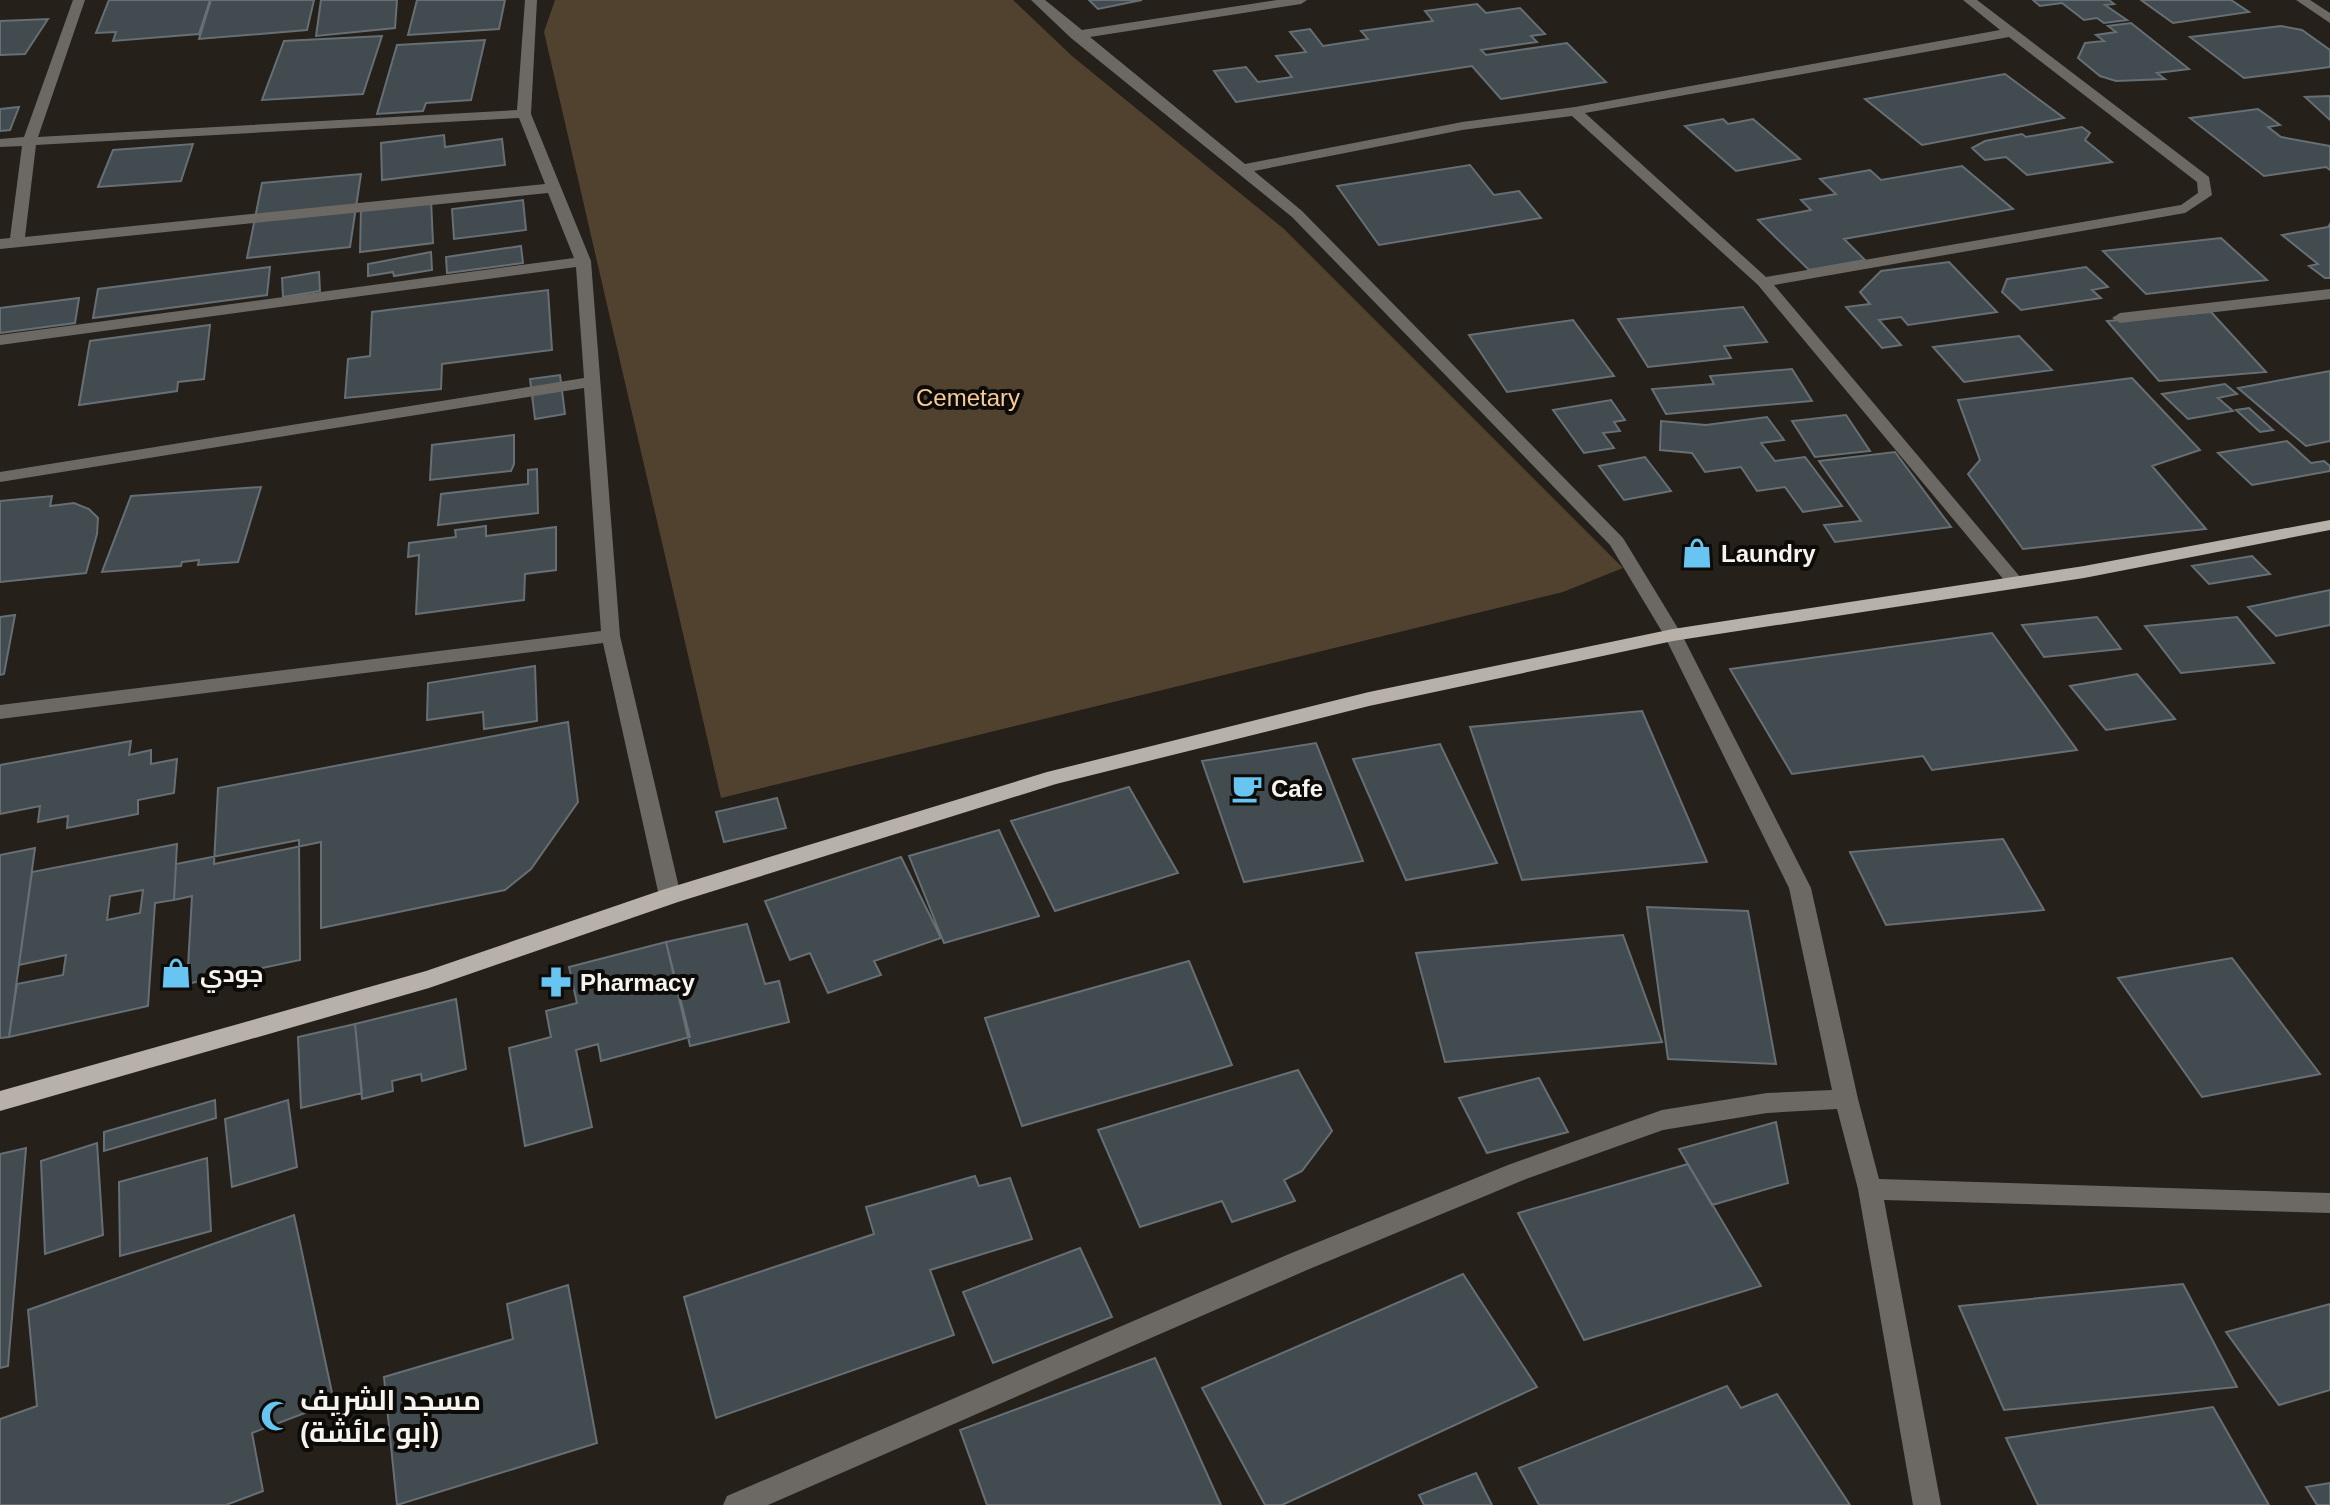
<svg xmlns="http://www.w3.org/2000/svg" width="2330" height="1505" viewBox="0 0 2330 1505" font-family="Helvetica,Cairo,sans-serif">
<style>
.green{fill:#51412f}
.building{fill:#424b4f;stroke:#656f74;stroke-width:2;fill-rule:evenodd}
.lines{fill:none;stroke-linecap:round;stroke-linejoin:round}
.minor{fill:#6c6965;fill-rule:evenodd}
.major{fill:#b7b1aa;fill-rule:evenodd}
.labels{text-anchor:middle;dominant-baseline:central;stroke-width:8;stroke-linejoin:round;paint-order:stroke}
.park-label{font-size:24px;fill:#f8cb99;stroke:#0d0b08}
.poi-label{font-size:24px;font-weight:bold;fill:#f7f3ef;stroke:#0d0b08;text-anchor:start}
.near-poi-label{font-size:28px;font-weight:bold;fill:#f7f3ef;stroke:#0d0b08;text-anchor:start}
</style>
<rect width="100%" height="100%" fill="#26201a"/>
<path class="green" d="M555 0H1013L1072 56 1284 229 1623 568 1563 592 721 798 544 32Z"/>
<path class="building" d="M109 0H210L199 34 113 41 116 32 96 33Z
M211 0H314L307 30 199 39Z
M321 0H397L395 28 316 36Z
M417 0H505L499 29 408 35Z
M1089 0H1142L1098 9Z
M2033 0H2109L2114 4 2105 5 2127 20 2104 23 2097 18 2084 20 2062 3 2040 6Z
M2141 0H2231L2249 12 2173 23Z
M1477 4 1486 13 1520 8 1545 34 1531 36 1537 42 1481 50 1486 55 1567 43 1606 82 1501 99 1472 66 1236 102 1214 71 1246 67 1258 82 1292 77 1276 56 1306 52 1290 32 1310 29 1323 46 1368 39 1361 31 1433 21 1425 11Z
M48 19 25 54 0 55V21Z
M2131 23 2189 69 2157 73 2165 79 2116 81 2100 76 2078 58 2085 43 2104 41 2096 35 2116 32 2108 26Z
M2281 26 2302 30 2330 50V67L2244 78 2190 37Z
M382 36 363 94 262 100 284 41Z
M485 40 471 100 426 103 423 111 377 114 397 45Z
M2005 74 2064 118 1922 145 1865 99Z
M2330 96V120L2305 97Z
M19 107 10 130 0 131V109Z
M2258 109 2280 125 2268 127 2281 137 2330 146V170L2326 167 2264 176 2190 118Z
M1723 119 1728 124 1753 119 1800 159 1736 171 1685 126Z
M2082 127 2090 133 2085 140 2112 162 2027 175 2006 157 1985 160 1972 148 1985 141 2022 134 2026 137Z
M444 135 445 147 502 139 505 165 382 180 381 143Z
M193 144 181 181 98 187 113 150Z
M1470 165 1494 195 1519 191 1541 218 1379 245 1337 186Z
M1962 166 2013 209 1844 239 1865 260 1809 270 1758 220 1811 210 1801 200 1836 194 1820 179 1870 170 1881 180Z
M361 174 350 247 247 258 262 183Z
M431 199 433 243 360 252 361 208Z
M523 200 526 230 454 239 452 209Z
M2330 224V278H2325L2309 266 2318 264 2282 235 2328 227Z
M2221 238 2267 280 2146 294 2103 251Z
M521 246 523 263 447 273 446 257Z
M431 252 432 270 394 276 393 272 368 276V264Z
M1949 262 1997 312 1908 325 1901 317 1879 320 1901 345 1882 348 1846 307 1870 304 1860 292 1881 271Z
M270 267 267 295 93 318 98 289Z
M2086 267 2108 287 2092 290 2101 298 2021 310 2002 292 2007 279Z
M319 272 320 291 283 297 282 278Z
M548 290 552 350 442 364 441 389 345 398 348 359 370 356 372 312Z
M79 298 75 323 0 333V308Z
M1743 307 1767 342 1724 346 1731 358 1648 367 1618 319Z
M2211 312 2266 372 2159 381 2107 321Z
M1573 320 1614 376 1507 392 1469 335Z
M210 325 204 379 178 382 177 391 79 405 90 341Z
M2019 336 2052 370 1964 382 1933 347Z
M1792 369 1812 401 1666 414 1652 389 1714 384 1710 376Z
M2330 371V441L2306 446 2238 388Z
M560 375 565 414 535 419 530 379Z
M2132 378 2200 450 2152 466 2206 529 2023 549 1968 474 1980 460 1958 400Z
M2225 384 2237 394 2218 398 2233 411 2188 419 2162 394Z
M1611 400 1625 420 1614 422 1620 431 1603 433 1614 448 1584 453 1553 410Z
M2249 408 2273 430 2260 432 2236 410Z
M1846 415 1870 451 1815 457 1792 421Z
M1767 417 1784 440 1761 443 1775 461 1805 457 1842 506 1803 512 1785 487 1757 491 1741 467 1705 472 1692 453 1660 450 1661 421 1706 425Z
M514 435V464L511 471 430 480 432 445Z
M2287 441 2311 463 2324 461 2330 466V471L2252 485 2218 453Z
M1895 452 1951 527 1835 542 1824 525 1861 521 1819 461Z
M1645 457 1671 491 1624 500 1599 466Z
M537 469 538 513 438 525 441 494 528 484V470Z
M261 487 238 562 198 565 199 560 182 562 181 566 102 572 131 496Z
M52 496 50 506 74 503 89 509 98 518 97 534 86 573 0 582V501Z
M486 526V536L556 527V570L525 574 524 600 416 614 419 555 408 557 409 543 456 537 455 530Z
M2252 556 2270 574 2209 584 2192 566Z
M2330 590V625L2276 636 2248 607Z
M15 615 4 674 0 675V617Z
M2097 617 2121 649 2044 657 2022 625Z
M2237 617 2274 663 2181 673 2145 626Z
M1992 633 2077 750 1932 770 1923 756 1792 774 1730 669Z
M535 666 537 721 484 729 483 712 427 720 428 683Z
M2137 674 2175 719 2106 730 2070 686Z
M1642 711 1707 862 1522 880 1470 727Z
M568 722 578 802 531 869 505 890 321 928V842L214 864 218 788Z
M131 741 129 755 151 750V764L177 759 174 793 138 800V814L67 828 68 816 38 822 40 806 0 814V765Z
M1316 743 1363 861 1244 882 1202 761Z
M1440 744 1497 863 1406 880 1353 759Z
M1129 787 1178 873 1055 911 1011 821Z
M777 798 786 828 724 842 716 812Z
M999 830 1039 916 944 943 909 856Z
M2003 839 2044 910 1886 925 1850 852Z
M299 840 300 960 187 984 192 896 174 900 176 864Z
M177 844 174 900 155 903 148 1006 9 1037 17 984 63 975 66 955 19 965 32 872ZM143 890 140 913 107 920 110 896Z
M35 848 9 1037 0 1038V855Z
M901 857 941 938 874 961 881 975 828 993 810 953 790 960 765 901Z
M1647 907 1748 911 1776 1064 1668 1059Z
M747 924 765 984 779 981 789 1022 690 1046 666 942Z
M1623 935 1662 1042 1445 1062 1416 953Z
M666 942 690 1037 601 1061 598 1044 576 1050 592 1127 525 1146 509 1048 551 1037 546 1011 577 1003 569 967Z
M2232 958 2320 1074 2202 1097 2118 978Z
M1189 961 1232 1065 1022 1126 985 1018Z
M456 999 466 1069 422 1081 421 1074 392 1081 393 1091 362 1099 355 1024Z
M355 1024 362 1093 301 1108 298 1037Z
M1298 1070 1332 1131 1302 1171 1284 1180 1295 1201 1232 1222 1222 1201 1140 1227 1098 1130Z
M1539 1078 1568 1132 1487 1153 1459 1098Z
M215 1100 216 1118 104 1151V1132Z
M288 1100 297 1167 232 1187 225 1119Z
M1776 1122 1788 1183 1712 1205 1679 1149Z
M97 1143 103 1235 45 1254 41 1161Z
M26 1148 8 1366 0 1368V1154Z
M207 1158 211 1231 120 1256 119 1182Z
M1688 1164 1761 1286 1584 1340 1518 1213Z
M975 1176 979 1186 1010 1178 1032 1239 930 1270 954 1335 716 1418 684 1297 874 1234 866 1207Z
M294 1215 334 1402 252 1433 263 1491 226 1505H0V1419L37 1406 28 1310Z
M1080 1248 1112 1317 993 1363 963 1292Z
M1463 1274 1537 1387 1282 1505H1265L1202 1388Z
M2183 1284 2237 1387 2004 1410 1959 1306Z
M568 1285 597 1443 397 1505 384 1377 513 1339 507 1304Z
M2330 1304V1390L2279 1405 2226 1332Z
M1155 1358 1221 1505H987L960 1430Z
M1727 1386 1741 1408 1777 1394 1850 1505H1539L1519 1468Z
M2213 1407 2269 1505H2038L2006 1438Z
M1476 1473 1492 1505H1424L1419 1495Z
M2330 1483V1505H2317L2306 1487Z"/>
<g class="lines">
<path class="minor" d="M73 0H85L38 137 517 110 525 0H537L531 114 591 261 620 636 681 896 678 902H662L659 896 603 643 0 719V705L601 631 584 388 0 482V472L584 378 576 267 0 345V335L574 258 548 193 0 249V239L10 238 22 146 0 147V139L24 137ZM519 118 545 184 25 237 36 145Z
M1031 0H1045L1082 30 1277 0H1307L1301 4 1090 37 1245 164 1462 122 1575 107 2000 30 1963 0H1977L2209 177 2212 195 2185 213 1774 285 2021 578 2024 582 2015 588 2009 586 1758 285 1572 116 1462 130 1254 171 1302 211 1623 538 1682 635 1811 888 1858 1099 1879 1179 2330 1193V1213L1884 1200 1941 1505H1913L1858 1189 1837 1109 1767 1113 1663 1130 1526 1179 1307 1270 768 1505H723L727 1496 1289 1254 1508 1165 1662 1110 1767 1093 1832 1090 1789 888 1664 635 1610 545 1292 217 1071 38ZM2009 37 2197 182 2198 193 2181 205 1766 277 1585 113Z
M2296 0H2310L2330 13V23Z
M2330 289V299L2120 323 2112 318 2120 313Z"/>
<path class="major" d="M2330 520V530L2084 578 1673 641 1369 706 1056 784 678 902 429 988 0 1111V1091L426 971 662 890 1047 772 1369 692 1673 629 2084 566Z"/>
</g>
<defs>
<g id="shop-bare" transform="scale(2.4)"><path d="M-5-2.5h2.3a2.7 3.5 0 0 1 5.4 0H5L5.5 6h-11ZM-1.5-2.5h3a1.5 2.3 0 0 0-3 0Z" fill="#68c4f0" stroke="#0d0b08" stroke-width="2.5" paint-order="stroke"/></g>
<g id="cafe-bare" transform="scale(2.4)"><path d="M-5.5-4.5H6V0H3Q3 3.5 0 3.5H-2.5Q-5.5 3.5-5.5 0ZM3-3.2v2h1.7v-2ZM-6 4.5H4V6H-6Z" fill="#68c4f0" stroke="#0d0b08" stroke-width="2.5" paint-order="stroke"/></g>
<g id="pharmacy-bare" transform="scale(2.4)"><path d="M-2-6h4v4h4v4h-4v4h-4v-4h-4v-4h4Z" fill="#68c4f0" stroke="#0d0b08" stroke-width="2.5" paint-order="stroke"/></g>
<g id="mosque-bare" transform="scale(2.4)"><path d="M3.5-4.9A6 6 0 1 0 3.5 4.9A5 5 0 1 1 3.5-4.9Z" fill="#68c4f0" stroke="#0d0b08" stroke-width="2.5" paint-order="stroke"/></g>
</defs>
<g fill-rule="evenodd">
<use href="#shop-bare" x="1697" y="553"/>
<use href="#cafe-bare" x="1247" y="788"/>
<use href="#shop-bare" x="176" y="973"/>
<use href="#pharmacy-bare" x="556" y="982"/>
<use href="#mosque-bare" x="276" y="1416"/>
</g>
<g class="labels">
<g class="park-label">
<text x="968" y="397">Cemetary</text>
</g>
<g class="poi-label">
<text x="1721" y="553">Laundry</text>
<text x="1271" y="788">Cafe</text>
<text x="200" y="973">جودي</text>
<text x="580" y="982">Pharmacy</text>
</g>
<g class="near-poi-label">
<text x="300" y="1400">مسجد الشريف<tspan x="300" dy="32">(ابو عائشة)</tspan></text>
</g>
</g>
</svg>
